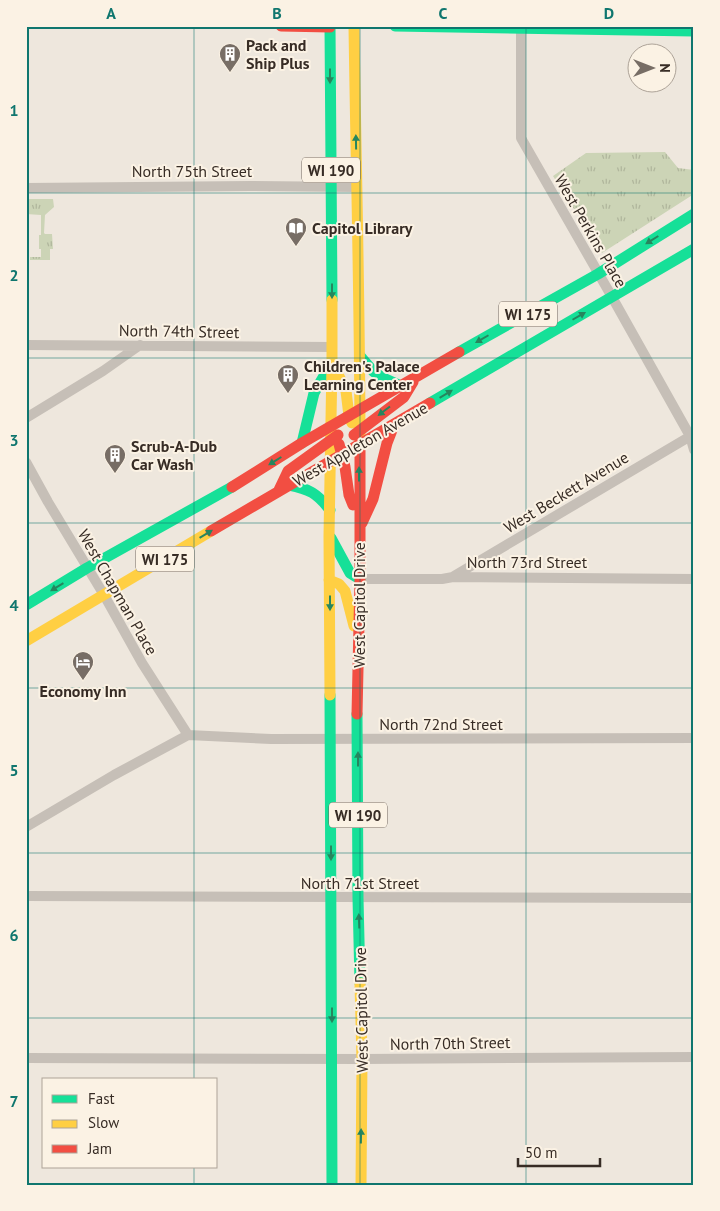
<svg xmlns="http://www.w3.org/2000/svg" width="720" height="1211" viewBox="0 0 720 1211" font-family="'PT Sans',sans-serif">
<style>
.grass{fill:url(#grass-tufts)}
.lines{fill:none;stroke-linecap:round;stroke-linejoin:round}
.street{stroke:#c6bfb7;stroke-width:10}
.fast{stroke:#16e098;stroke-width:11}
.slow{stroke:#ffcf43;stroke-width:11}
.jam{stroke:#f24e42;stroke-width:11}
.oneway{fill:#26865e}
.grid{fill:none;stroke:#0f766e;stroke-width:1;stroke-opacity:0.55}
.labels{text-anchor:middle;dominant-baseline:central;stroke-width:4;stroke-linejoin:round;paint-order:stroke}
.shield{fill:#fbf2e4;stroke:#72675e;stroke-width:1}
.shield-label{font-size:15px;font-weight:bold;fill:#372c25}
.poi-label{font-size:16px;font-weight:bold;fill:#372c25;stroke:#fbf2e4;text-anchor:start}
.street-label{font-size:16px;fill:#372c25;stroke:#fbf2e4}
.neatline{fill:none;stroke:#0f766e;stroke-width:2}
.grid-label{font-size:16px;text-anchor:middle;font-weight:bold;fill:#0f766e}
</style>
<defs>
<pattern id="grass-tufts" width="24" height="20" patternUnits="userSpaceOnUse" patternTransform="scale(1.25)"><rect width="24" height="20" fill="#ccd4b6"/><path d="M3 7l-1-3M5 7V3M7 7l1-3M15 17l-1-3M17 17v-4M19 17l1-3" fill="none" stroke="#b0b69c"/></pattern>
</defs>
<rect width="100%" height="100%" fill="#eee7dd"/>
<path class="grass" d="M665 152 678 168 694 170V194L602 253 553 176 586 153Z
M26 199H53L54 207 45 215 44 233 45 234H52L53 249H50V260H30V257H41V249H39V235H41V215L26 214Z"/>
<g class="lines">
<path class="street" d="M521 26V138L612 297 690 436 694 450
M26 188 250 186 357 187
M26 345 332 347
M26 418 103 371 140 345
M26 462 48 502 104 595 142 663 188 735
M454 576 694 434
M360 579H442L453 577 694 579
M188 735 271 739 694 738
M26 827 114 775 188 735
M26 896 694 898
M26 1058 362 1059 694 1057"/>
<path class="fast" d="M330 26 332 300
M395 26 694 31
M459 352 598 274 694 214
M360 356 373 371 381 377 401 386
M430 403 694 249
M302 443 314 393 331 364
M289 485C309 489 317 493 330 510
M331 538 350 573 360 579
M26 605 87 568 232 487
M330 695 332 1185
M357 714 358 898 360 983"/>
<path class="slow" d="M354 26C356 167 360 308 360 448
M333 364 346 391 349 416 352 423
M329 580 339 584 345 591 354 626
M26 641 211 531
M330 695 329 536 332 362V300
M360 983 362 1059 361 1185"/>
<path class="jam" d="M281 26 330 27
M354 435 404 397 413 382
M339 444 345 467 349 495 353 505
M232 487 302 443 459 352
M278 492 288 471 338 435
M362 523 373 499 387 443 394 425
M211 531 430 403
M357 714 360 579V448"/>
</g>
<defs><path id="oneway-solid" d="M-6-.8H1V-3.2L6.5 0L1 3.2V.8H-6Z" transform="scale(1.25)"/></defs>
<g class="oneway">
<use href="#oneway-solid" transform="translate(330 76) rotate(90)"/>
<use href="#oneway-solid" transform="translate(356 142) rotate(-91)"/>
<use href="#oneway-solid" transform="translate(652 240) rotate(148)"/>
<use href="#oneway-solid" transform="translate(332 291) rotate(90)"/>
<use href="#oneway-solid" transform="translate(579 316) rotate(-30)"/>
<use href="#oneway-solid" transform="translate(482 339) rotate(150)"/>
<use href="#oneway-solid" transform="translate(446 394) rotate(-31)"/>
<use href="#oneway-solid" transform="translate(384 411) rotate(143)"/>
<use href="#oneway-solid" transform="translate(275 461) rotate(148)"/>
<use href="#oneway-solid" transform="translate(359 474) rotate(-90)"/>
<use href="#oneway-solid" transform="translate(206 534) rotate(-31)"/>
<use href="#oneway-solid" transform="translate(57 587) rotate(149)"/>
<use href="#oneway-solid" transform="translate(330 603) rotate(90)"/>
<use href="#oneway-solid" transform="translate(358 759) rotate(-90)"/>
<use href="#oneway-solid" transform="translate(331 853) rotate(90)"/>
<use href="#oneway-solid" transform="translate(359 921) rotate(-92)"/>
<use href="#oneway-solid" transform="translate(332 1015) rotate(90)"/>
<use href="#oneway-solid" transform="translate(361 1136) rotate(-89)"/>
</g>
<path class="grid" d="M194 26V1080M360 26V1185M526 26V1185M26 193H694M26 358H694M26 523H694M26 688H694M26 853H694M26 1018H694M194 1167V1185"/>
<defs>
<g id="building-pin" transform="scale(1.125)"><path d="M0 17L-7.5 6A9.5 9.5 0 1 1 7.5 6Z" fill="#776d65" stroke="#fbf2e4"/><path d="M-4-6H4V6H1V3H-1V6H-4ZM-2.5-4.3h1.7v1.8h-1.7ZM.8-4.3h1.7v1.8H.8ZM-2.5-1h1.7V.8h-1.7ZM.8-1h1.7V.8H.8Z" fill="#fff"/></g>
<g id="library-pin" transform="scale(1.125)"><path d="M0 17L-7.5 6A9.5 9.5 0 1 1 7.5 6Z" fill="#776d65" stroke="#fbf2e4"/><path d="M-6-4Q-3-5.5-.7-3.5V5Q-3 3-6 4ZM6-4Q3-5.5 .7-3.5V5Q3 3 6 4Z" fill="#fff"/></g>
<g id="hotel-pin" transform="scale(1.125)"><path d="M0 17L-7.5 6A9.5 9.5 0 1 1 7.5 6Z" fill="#776d65" stroke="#fbf2e4"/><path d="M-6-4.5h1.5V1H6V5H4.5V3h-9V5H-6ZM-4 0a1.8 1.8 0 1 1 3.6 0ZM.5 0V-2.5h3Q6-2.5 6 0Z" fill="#fff"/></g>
</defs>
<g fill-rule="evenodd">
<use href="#building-pin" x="230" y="54"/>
<use href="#library-pin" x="296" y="228"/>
<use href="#building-pin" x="288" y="375"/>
<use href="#building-pin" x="115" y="455"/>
<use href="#hotel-pin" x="83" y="662"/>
</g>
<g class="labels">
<g class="shield">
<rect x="302" y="157.5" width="58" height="25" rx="4"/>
<rect x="499" y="301.5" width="58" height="25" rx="4"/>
<rect x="136" y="546.5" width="58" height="25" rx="4"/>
<rect x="329" y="802.5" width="58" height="25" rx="4"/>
</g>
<g class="shield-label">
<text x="331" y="170">WI 190</text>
<text x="528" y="314">WI 175</text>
<text x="165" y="559">WI 175</text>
<text x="358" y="815">WI 190</text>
</g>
<g class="poi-label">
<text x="246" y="45">Pack and<tspan x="246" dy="18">Ship Plus</tspan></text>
<text x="312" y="228">Capitol Library</text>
<text x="304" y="366">Children's Palace<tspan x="304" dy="18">Learning Center</tspan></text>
<text x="131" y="446">Scrub-A-Dub<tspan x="131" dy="18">Car Wash</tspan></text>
<text x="83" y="691" text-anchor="middle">Economy Inn</text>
</g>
<g class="street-label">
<text x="192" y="171">North 75th Street</text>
<text transform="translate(591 231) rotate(60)">West Perkins Place</text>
<text transform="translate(179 331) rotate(1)">North 74th Street</text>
<text transform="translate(360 444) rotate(-30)">West Appleton Avenue</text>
<text transform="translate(566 492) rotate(-31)">West Beckett Avenue</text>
<text x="527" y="562">North 73rd Street</text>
<text transform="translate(118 592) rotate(60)">West Chapman Place</text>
<text transform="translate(359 605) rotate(-90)">West Capitol Drive</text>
<text x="441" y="724">North 72nd Street</text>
<text x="360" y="883">North 71st Street</text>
<text transform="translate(361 1010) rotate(-91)">West Capitol Drive</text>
<text transform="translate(450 1043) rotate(-1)">North 70th Street</text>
</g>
</g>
<rect width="720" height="1211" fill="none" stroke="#fbf2e4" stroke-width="55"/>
<rect x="42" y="1078" width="175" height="90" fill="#fbf2e4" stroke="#ada398"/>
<rect x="52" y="1095" width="25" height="8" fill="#16e098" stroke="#ada398"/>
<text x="88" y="1104" font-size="15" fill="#372c25">Fast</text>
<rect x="52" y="1120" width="25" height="8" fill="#ffcf43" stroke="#ada398"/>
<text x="88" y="1128" font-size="15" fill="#372c25">Slow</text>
<rect x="52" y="1145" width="25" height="8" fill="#f24e42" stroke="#ada398"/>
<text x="88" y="1154" font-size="15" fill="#372c25">Jam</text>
<g transform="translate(652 68) rotate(90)"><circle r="24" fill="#fbf2e4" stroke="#ada398"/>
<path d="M0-4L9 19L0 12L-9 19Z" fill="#776d65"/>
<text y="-8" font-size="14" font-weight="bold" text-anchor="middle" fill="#372c25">N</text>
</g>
<path d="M518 1158v8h82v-8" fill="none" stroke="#372c25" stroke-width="2.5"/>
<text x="525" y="1158" font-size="15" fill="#372c25" stroke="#fbf2e4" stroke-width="4" paint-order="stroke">50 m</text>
<rect x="28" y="28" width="664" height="1156" class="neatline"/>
<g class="grid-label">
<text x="111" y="19">A</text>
<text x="277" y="19">B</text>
<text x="443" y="19">C</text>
<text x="609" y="19">D</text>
<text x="14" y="116">1</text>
<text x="14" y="281">2</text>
<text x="14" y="446">3</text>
<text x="14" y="611">4</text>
<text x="14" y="776">5</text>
<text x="14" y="941">6</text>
<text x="14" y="1107">7</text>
</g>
</svg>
